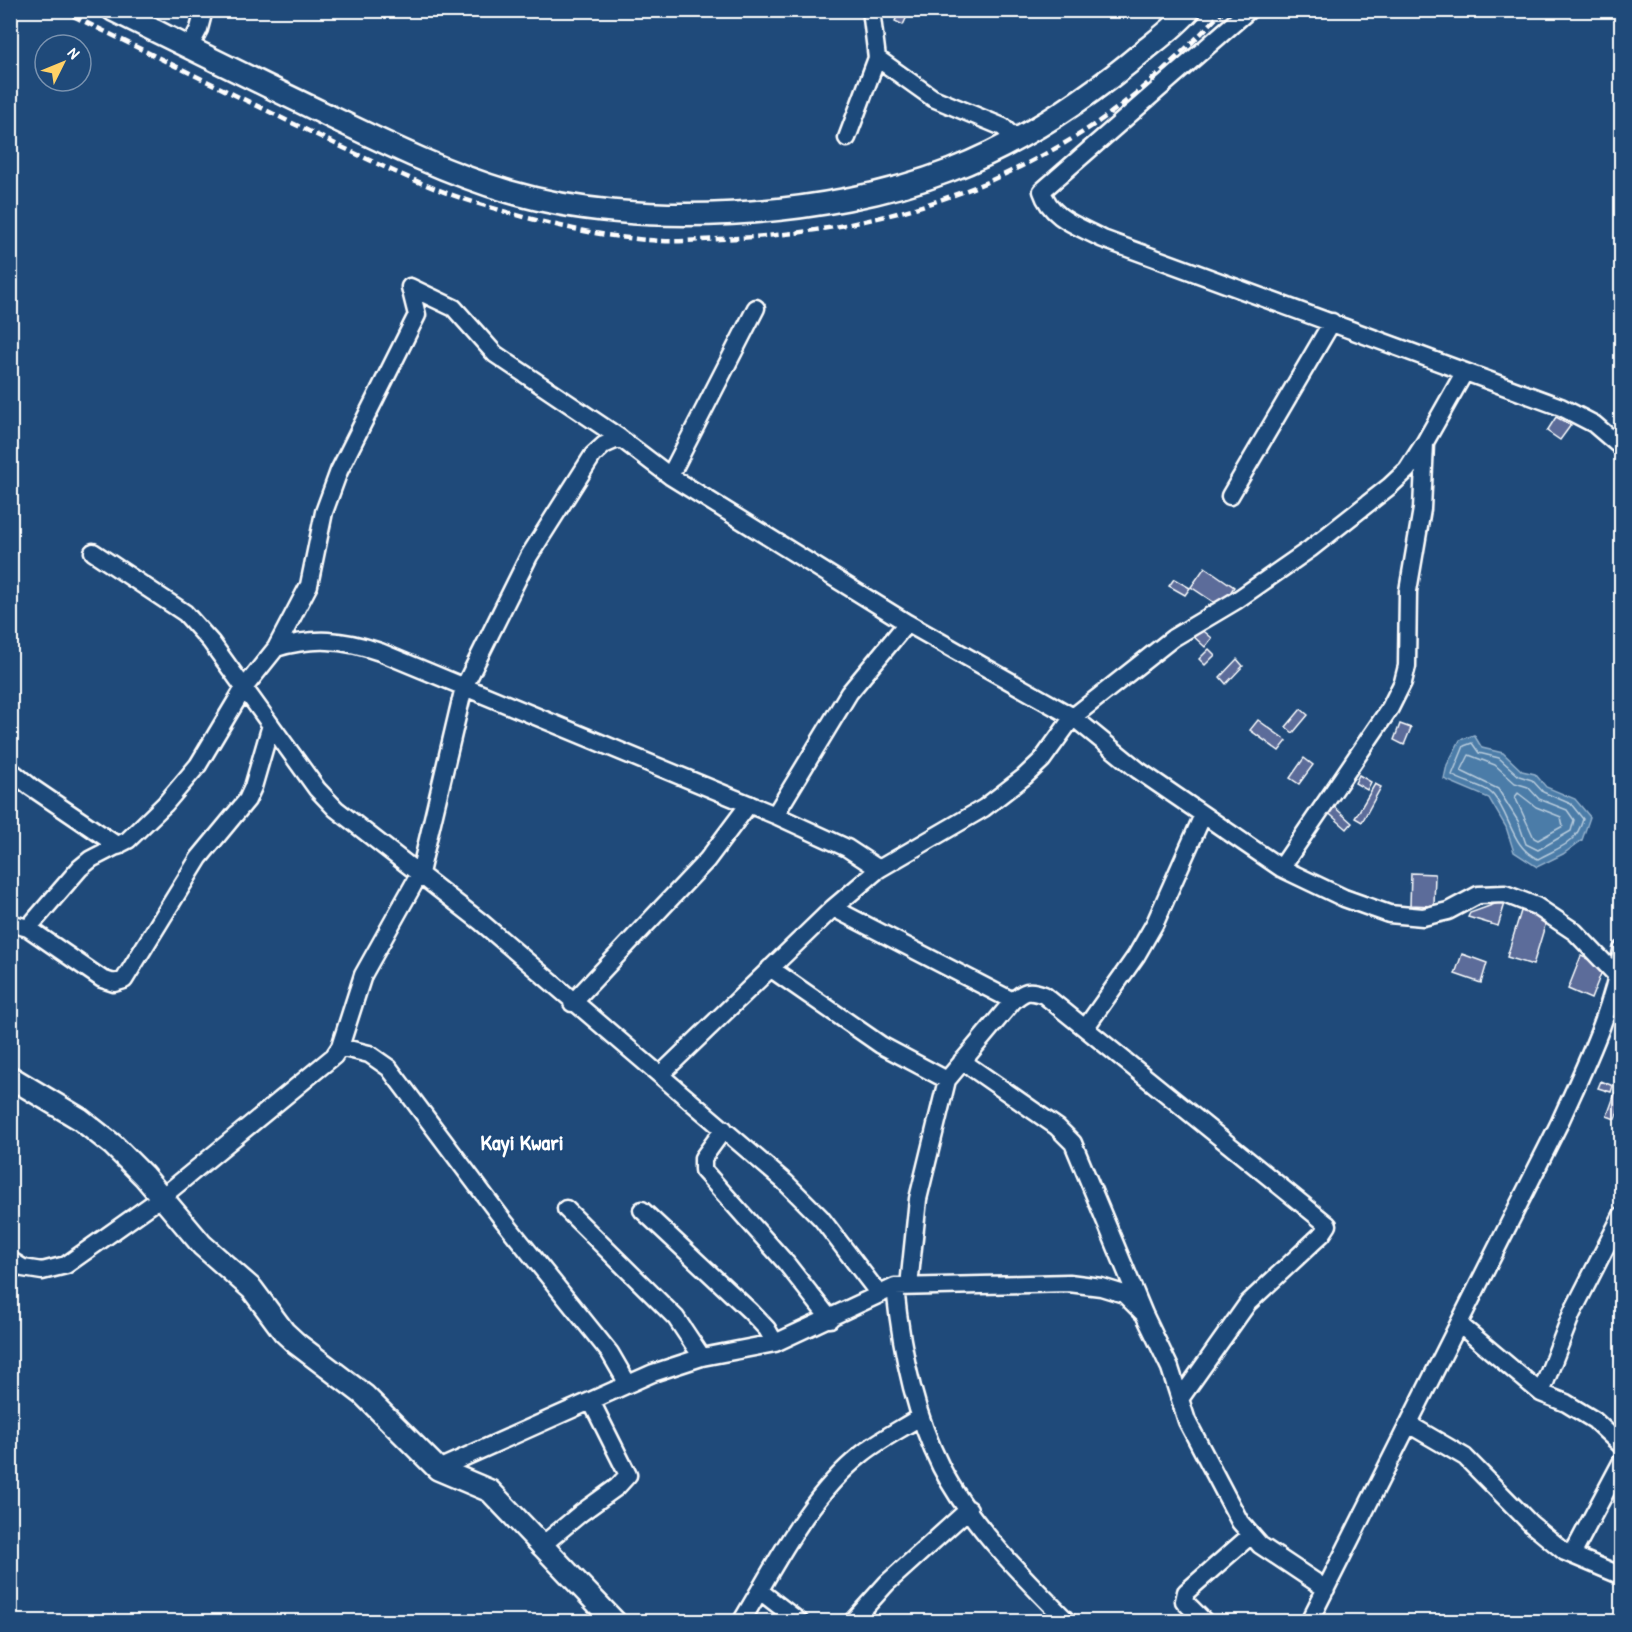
<svg xmlns="http://www.w3.org/2000/svg" width="1632" height="1632" viewBox="0 0 1632 1632" font-family="'Patrick Hand',sans-serif">
<style>
.water{fill:#4b7ca8;stroke:#93b0cb;stroke-width:1.5}
.lines{fill:none;stroke-linecap:round;stroke-linejoin:round}
.shore{stroke:#b7cbdc;stroke-width:1.5}
.building{fill:#5c6c9a;stroke:#fff;stroke-width:1.5}
.minor-casing{stroke:#fff;stroke-width:21}
.tertiary-casing{stroke:#fff;stroke-width:26}
.minor{stroke:#1f4a7a;stroke-width:16}
.tertiary{stroke:#1f4a7a;stroke-width:21}
.rail{stroke:#fff;stroke-width:4.5;stroke-dasharray:9 4.5;stroke-linecap:butt}
.labels{text-anchor:middle;dominant-baseline:central;stroke-width:4.5;stroke-linejoin:round;paint-order:stroke}
.quarter-label{font-size:22px;font-weight:bold;fill:#fff;stroke:#1f4a7a}
</style>
<rect width="100%" height="100%" fill="#1f4a7a"/>
<filter id="ink" filterUnits="userSpaceOnUse"><feTurbulence type="fractalNoise" baseFrequency=".0167" numOctaves="2"/><feDisplacementMap in="SourceGraphic" scale="12" xChannelSelector="R" yChannelSelector="G"/><feConvolveMatrix kernelMatrix="1 2 1 2 8 2 1 2 1" color-interpolation-filters="sRGB"/></filter>
<g filter="url(#ink)">
<path class="water" d="M1474 735 1482 748 1503 753 1522 771 1535 774 1546 787 1575 799 1590 817 1582 840 1563 854 1537 867 1514 852 1506 827 1489 798 1444 779 1447 765 1460 740Z"/>
<g class="lines">
<path class="shore" d="M1472 743 1479 753 1499 758 1519 776 1532 780 1543 792 1571 804 1583 819C1576 845 1559 847 1538 859 1512 848 1511 817 1494 796 1486 785 1463 783 1452 775L1464 746Z
M1469 755 1495 765 1515 783 1528 787 1539 799 1567 810 1574 820 1571 831 1538 850 1526 844 1518 821 1498 789 1461 771Z
M1518 793 1536 807 1561 817 1563 826 1538 840 1534 838 1515 797Z"/>
</g>
<path class="building" d="M900 10H910L903 25 895 21Z
M1556 417 1571 425 1560 440 1547 431Z
M1205 567 1234 587 1221 607 1191 587Z
M1174 579 1190 588 1185 595 1169 586Z
M1199 627 1212 638 1205 647 1192 635Z
M1209 649 1215 655 1205 665 1199 659Z
M1237 659 1243 666 1226 684 1220 677Z
M1301 709 1308 715 1293 733 1286 727Z
M1258 720 1287 741 1279 751 1250 730Z
M1400 724 1411 728 1404 745 1394 740Z
M1304 758 1313 765 1299 784 1290 778Z
M1359 775 1371 782 1367 790 1355 783Z
M1375 784 1381 787 1362 822 1355 818Z
M1330 803 1352 823 1347 829 1325 810Z
M1411 873 1435 874 1434 906 1410 905Z
M1506 900 1498 926 1468 917 1470 913Z
M1521 911 1547 919 1533 965 1507 957Z
M1462 954 1487 963 1481 983 1455 974Z
M1581 956 1604 966 1591 999 1568 989Z
M1601 1081 1613 1086 1611 1092 1598 1088Z
M1617 1088 1622 1090V1101L1615 1119 1607 1116Z"/>
<g class="lines">
<g class="minor-casing">
<path id="minor" d="M871 10 877 58 933 98 1003 127 1015 139
M1249 10 1042 191C1051 219 1079 226 1103 239L1561 407 1594 424 1622 448
M189 48 199 29 204 10
M847 138 877 58
M410 287 454 308 495 354 620 438 670 476 907 623 1073 717 1138 770 1281 868 1344 898 1389 914 1423 917 1448 911 1478 895 1505 894 1536 906 1575 932 1622 981
M670 476 756 308
M1230 496 1332 322
M93 552 185 613 211 642 317 789 336 809 481 922 785 1182 821 1218 879 1294
M276 648C313 637 343 639 380 652L775 815 847 848 879 869
M10 770 31 787 118 846
M775 815 849 693 907 623
M1281 868 1390 708 1403 682 1407 666 1408 591 1422 509 1425 443
M833 908 1013 1001
M10 923 28 928 102 979 114 983 124 980 199 858 247 800 253 787 271 725
M28 928 80 868 91 859 128 840 165 804 198 765 244 688 276 648 309 585 324 512 339 471 417 315 410 287
M770 968 881 1045 947 1080
M572 1003 707 860 749 804
M1086 1027 1136 956 1155 923 1203 815
M340 1047 369 1054 389 1068 503 1220 610 1353 628 1384
M962 1061 1057 1127 1073 1143 1144 1314 1170 1368 1187 1421 1240 1522 1260 1545 1326 1589
M661 1074 833 908 879 869 984 808 1024 777 1042 760 1073 717 1173 638 1237 600 1310 549 1390 486 1407 470 1425 442 1464 373
M724 1129 703 1158V1170L786 1263 830 1319
M566 1209 676 1318 702 1357
M642 1210 750 1311 767 1329 775 1343
M10 1260 23 1268 42 1271 66 1265 162 1197 334 1056 340 1047 363 975 420 873 464 687 529 556 593 455 604 445 620 438
M909 1286 918 1199 947 1080 1013 1001C1024 991 1029 989 1044 995L1328 1225 1322 1234 1248 1303 1180 1399
M895 1287C901 1348 913 1411 941 1467 970 1524 1023 1577 1068 1622
M1459 1324 1541 1393 1566 1403 1594 1420 1622 1446
M1541 1393 1572 1313 1622 1215
M1410 1425 1465 1457 1531 1524 1565 1552 1622 1576
M438 1469 653 1373 702 1357 775 1343 895 1287 1069 1283 1101 1287 1124 1294 1144 1314
M540 1547 581 1513 617 1487 628 1475 591 1401
M1572 1555 1622 1461
M760 1591 800 1622
M741 1622C776 1564 808 1497 862 1454 879 1440 901 1429 920 1417
M852 1622 887 1583 969 1509
M1205 1622 1184 1601 1186 1592 1251 1535
M1309 1622 1559 1124C1584 1068 1613 1011 1622 950"/>
</g>
<g class="tertiary-casing">
<path id="tertiary" d="M113 10C184 45 254 80 325 114 385 143 446 173 510 192 638 230 827 218 951 170 1023 142 1088 98 1146 49 1161 37 1177 25 1190 10
M10 1077 80 1119 113 1145 144 1176 202 1245 252 1289 284 1332 297 1344 364 1395 438 1469 490 1491 615 1622"/>
</g>
<use href="#minor" class="minor"/>
<use href="#tertiary" class="tertiary"/>
<path class="rail" d="M61 10C138 48 215 85 292 123 355 153 418 186 486 206 542 223 603 238 662 241 680 242 700 240 719 239 841 234 949 208 1056 148 1120 113 1174 62 1224 10"/>
</g>
</g>
<g class="labels">
<g class="quarter-label">
<text x="522" y="1142">Kayi Kwari</text>
</g>
</g>
<rect width="1632" height="1632" fill="none" stroke="#1f4a7a" stroke-width="36"/>
<rect x="18" y="18" width="1596" height="1596" fill="none" stroke="#fff" stroke-width="2" filter="url(#ink)"/>
<g transform="translate(63 63) rotate(47)"><circle r="28" fill="#1f4a7a" stroke="#7992af" stroke-width="1.5"/>
<path d="M0-4.5L10 22L0 15L-10 22Z" fill="#ffd166"/>
<text y="-9" font-size="16" font-weight="bold" text-anchor="middle" fill="#ffffff">N</text>
</g>
</svg>
